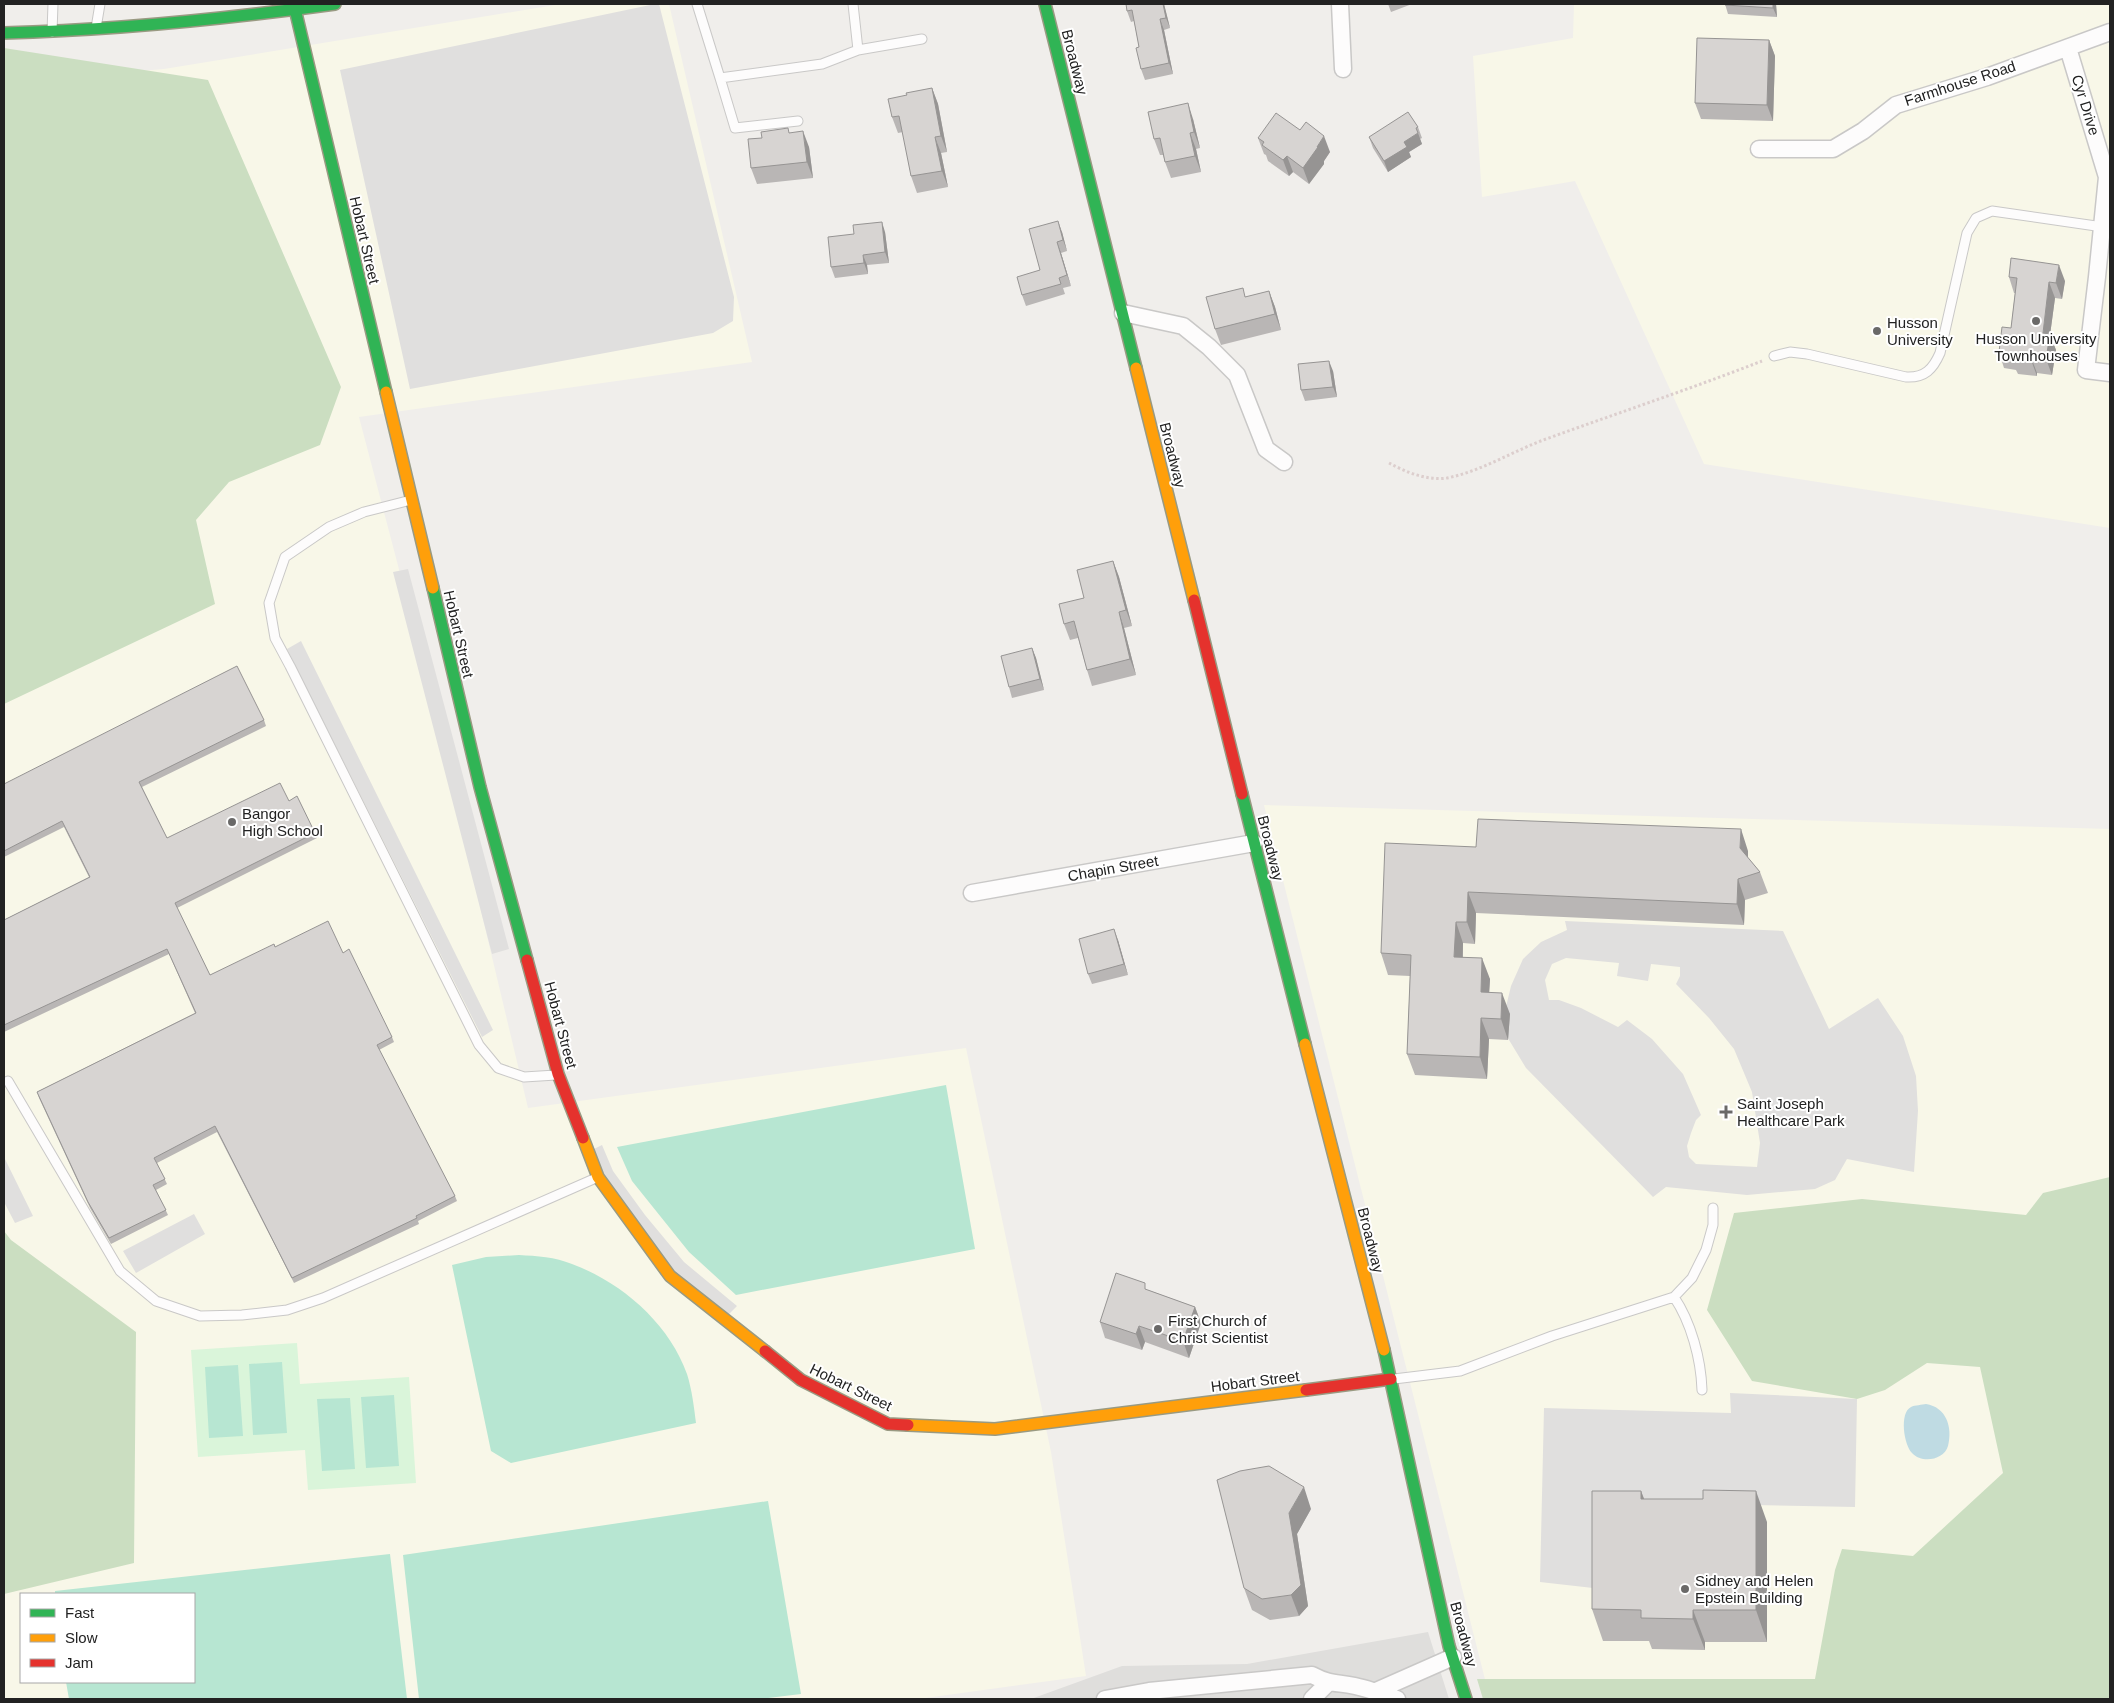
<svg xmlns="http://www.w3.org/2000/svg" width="2114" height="1703" viewBox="0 0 2114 1703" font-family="Arial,sans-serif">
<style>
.residential{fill:#dfdedc}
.education{fill:#f8f7e8;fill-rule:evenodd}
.forest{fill:#cbdec1}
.park{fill:#daf5da}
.pitch{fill:#b7e6d2}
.parking{fill:#e0dfde;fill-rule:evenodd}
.water{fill:#bfdbe3}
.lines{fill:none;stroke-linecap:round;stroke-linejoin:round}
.lane-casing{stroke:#c9c8c7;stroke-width:11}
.street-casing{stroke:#c9c8c7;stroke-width:19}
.fast-casing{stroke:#999a82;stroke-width:14}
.slow-casing{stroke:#999a82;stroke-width:14}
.jam-casing{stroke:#999a82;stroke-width:14}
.path{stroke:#dccecd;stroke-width:3;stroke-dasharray:2.5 2.5;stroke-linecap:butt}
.lane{stroke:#fdfcfc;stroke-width:9}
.street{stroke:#fdfcfc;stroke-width:16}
.fast{stroke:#30b455;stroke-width:11}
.slow{stroke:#ff9f0a;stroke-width:11}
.jam{stroke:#e5322d;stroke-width:11}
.wall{fill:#b9b6b5}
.shaded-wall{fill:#969493}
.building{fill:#d7d4d2;stroke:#969493}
.poi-dot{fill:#6a6968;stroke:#fff;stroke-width:2}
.labels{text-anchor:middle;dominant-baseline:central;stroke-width:4;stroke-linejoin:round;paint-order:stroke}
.street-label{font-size:15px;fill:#222;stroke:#fff}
.poi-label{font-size:15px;fill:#222;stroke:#fff;text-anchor:start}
</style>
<rect width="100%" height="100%" fill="#f0eeeb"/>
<path class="residential" d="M1428 1632 1449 1699H1031L1122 1666 1247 1664Z"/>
<path class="education" d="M561 4H669L752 362 359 417 406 596 528 1108 966 1048 1051 1452 1086 1676 918 1699H4V75L57 78 164 69ZM21 1594H194V1682H21Z
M1574 4H2110V528L1704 464 1575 181 1482 197 1473 56 1573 38Z
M1264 805 2110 829V1699H1490Z"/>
<path class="forest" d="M4 48 208 80 341 387 320 445 229 482 196 520 215 604 4 704Z
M2110 1177V1699H1483L1477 1679H1815L1835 1570 1842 1549 1913 1556 2003 1473 1980 1367 1927 1363 1885 1390 1857 1399 1752 1381 1707 1310 1734 1213 1862 1199 2026 1215 2043 1193Z
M4 1231 11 1240 136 1332 134 1563 4 1594Z"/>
<path class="park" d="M297 1343 300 1384 409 1377 416 1483 308 1490 305 1450 198 1457 191 1350Z"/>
<path class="pitch" d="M946 1085 975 1249 736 1295 689 1252 632 1181 617 1147Z
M519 1255C537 1256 555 1257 572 1264 621 1282 669 1323 687 1374 692 1390 694 1407 696 1423L511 1463 491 1451 452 1265 486 1257Z
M282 1362 287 1433 253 1435 249 1364Z
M238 1365 243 1436 209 1438 205 1367Z
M394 1395 399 1466 366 1468 361 1397Z
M350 1398 355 1469 322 1471 317 1399Z
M768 1501 801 1694 760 1699H419L403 1555Z
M390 1554 407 1699H69L66 1682H194V1594H55V1591Z"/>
<path class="parking" d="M655 4H659L734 297 733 321 713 333 410 389 340 70Z
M408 569 509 949 492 954 393 572Z
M301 641 493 1030 482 1037 287 649Z
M1565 921 1783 931 1829 1029 1878 998 1903 1036 1916 1076 1918 1111 1914 1172 1847 1159 1835 1180 1815 1189 1747 1195 1666 1187 1653 1197 1526 1068 1506 1035 1505 1011 1511 986 1523 959 1541 942 1567 930ZM1566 958 1619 963 1617 976 1648 981 1651 964 1680 967V976L1676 984 1709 1018 1734 1049 1752 1092 1760 1143 1757 1167 1696 1164 1689 1157 1687 1146 1691 1133 1696 1120 1701 1115 1683 1074 1652 1039 1627 1020 1618 1027 1581 1008 1559 1000H1549L1545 980 1552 964Z
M602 1145 613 1171 645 1215 684 1262 737 1306 724 1319 670 1276 588 1152Z
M4 1157 33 1216 15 1223 4 1202Z
M194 1214 205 1234 136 1273 123 1251Z
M1730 1393 1857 1399 1855 1507 1595 1502 1593 1588 1540 1582 1544 1408 1731 1413Z"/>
<path class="water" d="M1926 1404C1946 1407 1953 1427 1948 1446 1944 1460 1922 1464 1912 1453 1904 1445 1899 1413 1911 1407 1915 1405 1922 1405 1926 1404Z"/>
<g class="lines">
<g class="lane-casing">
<path id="lane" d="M697 4 720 78 822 64 858 50
M853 4 858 50 922 39
M96 28 100 4
M52 32 53 4
M720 78 735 128 798 121
M1774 356 1790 352 1807 354 1906 377C1925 378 1933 369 1940 353L1967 233 1976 218 1992 211 2103 227
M411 500 364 512 329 527 285 557 269 603 275 638 290 666 479 1045 498 1068 524 1077 556 1075
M8 1081 120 1271 156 1301 200 1316 242 1315 287 1310 323 1298 596 1178
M1674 1297C1691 1322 1701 1359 1702 1390
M1394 1379 1460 1371 1552 1336 1674 1297 1692 1278 1706 1250 1713 1225V1208"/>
</g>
<g class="street-casing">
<path id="street" d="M1340 4 1343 69
M2068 48 2107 177 2097 277 2086 370 2110 373
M1759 149H1833L1863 131 1896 105 1987 77 2110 32
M1123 313 1183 326 1209 347 1237 375 1266 449 1284 462
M972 893 1254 843
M1376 1691 1453 1657
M1105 1699 1149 1691 1312 1675C1331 1685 1336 1682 1355 1686 1369 1689 1383 1694 1397 1699
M1312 1699 1328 1683"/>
</g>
<g class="fast-casing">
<path id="fast" d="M1045 4 1136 368
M295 9 386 392
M4 33C115 30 225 19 335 4
M433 588 480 787 527 960
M1242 794 1305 1044
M1384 1350 1449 1646 1466 1699"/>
</g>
<g class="slow-casing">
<path id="slow" d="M1136 368 1194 600
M386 392 433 588
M1305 1044 1384 1350
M583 1138 598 1177 670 1276 765 1351
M908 1425 995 1429 1306 1390"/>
</g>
<g class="jam-casing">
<path id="jam" d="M1194 600 1242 794
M527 960 558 1074 583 1138
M765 1351 801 1380 888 1424 908 1425
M1306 1390 1391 1379"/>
</g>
<path class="path" d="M1389 463C1406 472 1427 481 1447 478 1482 471 1513 451 1546 439 1618 413 1690 389 1762 361"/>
<use href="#lane" class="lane"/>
<use href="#street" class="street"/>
<use href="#fast" class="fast"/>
<use href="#slow" class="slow"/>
<use href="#jam" class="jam"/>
</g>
<path class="wall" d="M1126 4H1164L1170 28 1164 30 1173 74 1145 80 1141 69 1139 47 1134 21 1131 22 1127 11Z
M1388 4H1412L1391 12Z
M1725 4H1776L1777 17 1728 14Z
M1769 40 1775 56 1773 121 1701 119 1695 103Z
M932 88 938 104 947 152 941 153 948 187 917 193 911 176 903 132 898 133 892 117 907 95Z
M1193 119 1200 148 1196 149 1201 172 1171 178 1165 162 1163 155H1160L1154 139Z
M1418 127 1422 138 1420 139 1422 144 1409 152 1411 157 1388 172 1373 148 1369 137Z
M1300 130 1330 152 1324 161V164L1309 184 1293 172 1289 176 1268 161 1266 155 1264 154 1258 138Z
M790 133 809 147 813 178 757 184 751 168 762 138Z
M885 232 889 263 867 265 868 274 835 278 831 267 854 234Z
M1062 232 1067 251 1061 253 1071 286 1063 288 1065 294 1026 306 1022 295 1040 270Z
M2009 277 2065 281 2062 299 2055 298 2050 335 2056 350 2052 375 2037 373V376L2018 374 2016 370 2004 368 1999 352 2011 328 2015 293H2014Z
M1269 291 1275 307 1281 330 1221 345 1215 329Z
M1333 371 1337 397 1305 401 1301 390Z
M1113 561 1119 577 1132 626 1124 628 1136 675 1092 686 1087 670 1078 638 1070 640 1064 624Z
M1032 648 1036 658 1044 690 1012 698 1009 687Z
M264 720 266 726 142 787 167 838 289 801 315 833 317 838 177 908 210 975 275 947 343 953 392 1037 394 1042 379 1050 455 1196 457 1201 418 1221 419 1224 294 1283 217 1132 157 1163 167 1184 156 1190 168 1215 111 1244 90 1208 39 1098 37 1092 195 1013 169 954 4 1032V920L89 877 64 827 4 857V784Z
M1476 847 1748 851V858L1760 872 1768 893 1745 900 1744 925 1476 913 1475 944 1463 943V957L1490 979 1489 992 1510 1014 1508 1040 1489 1039 1487 1079 1415 1075 1407 1054 1410 976 1388 975 1381 953Z
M1118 940 1128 975 1092 984 1088 974Z
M1148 1290 1195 1307 1201 1323 1189 1358 1145 1342 1142 1350 1105 1338 1100 1322Z
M1641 1491 1644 1499 1767 1522V1642H1705V1650L1652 1649 1649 1641H1603L1592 1609Z
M1311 1509 1297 1534 1308 1606 1299 1616 1270 1620 1252 1610 1244 1588Z"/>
<path class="shaded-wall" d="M1163 4H1164L1170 28 1166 18Z
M1773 4H1776L1777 17 1773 8Z
M1160 19 1164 30 1173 74 1169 63Z
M1769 40 1775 56 1773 121 1767 105Z
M932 88 938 104 947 152 941 136Z
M1188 103 1193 119 1200 148 1194 132Z
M803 131 809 147 813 178 807 162Z
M1190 133 1196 149 1201 172 1195 156Z
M1418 133 1422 144 1409 152 1411 157 1388 172 1384 161 1404 142Z
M1324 136 1330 152 1324 161V164L1309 184 1303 168Z
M935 137 941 153 948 187 942 171Z
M1287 156 1293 172 1289 176 1283 160Z
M1058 221 1062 232 1067 251 1063 240Z
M882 222 885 232 889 263 885 252Z
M1057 242 1061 253 1071 286 1067 275Z
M863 255 867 265 868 274 864 263Z
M2059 265 2065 281 2062 299 2056 283Z
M2049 282 2055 298 2050 335 2056 350 2052 375 2046 359 2043 333Z
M1269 291 1275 307 1281 330 1275 314Z
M2031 357 2037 373V376L2031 360Z
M1329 361 1333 371 1337 397 1333 387Z
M1113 561 1119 577 1132 626 1126 610Z
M1119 612 1124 628 1136 675 1130 659Z
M1032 648 1036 658 1044 690 1040 679Z
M1741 829 1748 851V869L1740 848Z
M1738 879 1745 900 1744 925 1737 904Z
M1468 892 1476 913 1475 944 1467 922Z
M1456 922 1463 943 1462 978 1454 957Z
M1114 929 1118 940 1128 975 1124 964Z
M1482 958 1490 979 1488 1013 1481 992Z
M1502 993 1510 1014 1508 1040 1501 1019Z
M1481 1018 1489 1039 1487 1079 1480 1057Z
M1195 1307 1201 1323 1189 1358 1183 1341Z
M1139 1326 1145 1342 1142 1350 1136 1334Z
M1304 1487 1311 1509 1297 1534 1308 1606 1299 1616 1291 1595 1289 1513Z
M1641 1491 1653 1522 1641 1499Z
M1756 1491 1767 1522V1642L1756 1610Z
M1693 1610 1705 1642V1650L1693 1619Z"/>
<path class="building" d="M1126 4H1163L1166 18 1160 19 1169 63 1141 69 1136 48 1139 47 1132 10 1127 11Z
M1725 4H1773V8L1725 5Z
M1697 38 1769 40 1767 105 1695 103Z
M932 88 941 136 935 137 942 171 911 176 899 116 892 117 888 99 907 95 906 93Z
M1188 103 1194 132 1190 133 1195 156 1165 162 1160 138 1154 139 1148 112Z
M1408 112 1418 127 1416 128 1418 133 1404 142 1407 147 1384 161 1369 137Z
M1276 113 1300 130 1306 122 1324 136 1317 147H1318L1303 168 1287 156 1283 160 1262 145 1264 142 1258 138Z
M788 128 789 133 803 131 807 162 751 168 748 139 762 138 761 132Z
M1058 221 1063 240 1057 242 1067 275 1059 278 1061 284 1022 295 1017 277 1040 270 1029 229Z
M882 222 885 252 863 255 864 263 831 267 828 237 854 234 853 225Z
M2011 258 2059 265 2056 283 2049 282 2043 333 2050 334 2046 359 2031 357V360L2012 358V354L1999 352 2002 327 2011 328 2017 278 2009 277Z
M1243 288 1245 297 1269 291 1275 314 1215 329 1206 297Z
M1329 361 1333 387 1301 390 1298 364Z
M1113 561 1126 610 1119 612 1130 659 1087 670 1074 621 1064 624 1059 604 1084 598 1077 570Z
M1032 648 1040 679 1009 687 1001 656Z
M237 666 264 720 139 782 167 838 280 783 289 801 297 796 315 833 175 903 210 975 274 944 275 947 328 921 343 953 349 949 392 1037 377 1045 455 1196 416 1216 417 1218 292 1278 215 1126 154 1158 165 1179 153 1185 166 1210 109 1238 88 1202 37 1092 196 1013 167 949 4 1025V920L90 877 62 821 4 851V784Z
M1478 819 1741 829 1740 848 1760 872 1738 879 1737 904 1468 892 1467 922H1456L1454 957 1482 958 1481 992 1502 993 1501 1019 1481 1018 1480 1057 1407 1054 1411 955 1381 953 1385 843 1476 847Z
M1114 929 1124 964 1088 974 1079 939Z
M1116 1273 1145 1283V1289L1195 1307 1183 1341 1139 1326 1136 1334 1100 1322Z
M1269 1466 1304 1487 1289 1513 1301 1585 1291 1595 1262 1599 1244 1588 1217 1480 1240 1471Z
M1703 1490 1756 1491V1610H1693V1619L1641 1618V1610L1592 1609V1491H1641V1499H1703Z"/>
<g class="poi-dot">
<circle cx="2036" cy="321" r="5"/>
<circle cx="1877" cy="331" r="5"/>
<circle cx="232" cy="822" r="5"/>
<path d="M1723.5 1104.5h5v5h5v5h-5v5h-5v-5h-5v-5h5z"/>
<circle cx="1158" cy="1329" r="5"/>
<circle cx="1685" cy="1589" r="5"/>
</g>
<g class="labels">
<g class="street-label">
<text transform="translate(1075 62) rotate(76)">Broadway</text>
<text transform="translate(1960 83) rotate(-18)">Farmhouse Road</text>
<text transform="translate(2086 105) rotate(73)">Cyr Drive</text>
<text transform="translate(365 240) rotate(77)">Hobart Street</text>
<text transform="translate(1173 455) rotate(76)">Broadway</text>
<text transform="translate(459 634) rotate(77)">Hobart Street</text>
<text transform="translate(1271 848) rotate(76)">Broadway</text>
<text transform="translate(1113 868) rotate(-10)">Chapin Street</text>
<text transform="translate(561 1025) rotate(75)">Hobart Street</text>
<text transform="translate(1371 1240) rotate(76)">Broadway</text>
<text transform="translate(1255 1381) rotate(-7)">Hobart Street</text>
<text transform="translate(851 1387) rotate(26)">Hobart Street</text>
<text transform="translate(1464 1634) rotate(75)">Broadway</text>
</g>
<g class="poi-label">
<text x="1887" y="322">Husson<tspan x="1887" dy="17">University</tspan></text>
<text x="2036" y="338" text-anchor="middle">Husson University<tspan x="2036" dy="17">Townhouses</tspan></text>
<text x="242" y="813">Bangor<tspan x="242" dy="17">High School</tspan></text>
<text x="1737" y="1103">Saint Joseph<tspan x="1737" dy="17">Healthcare Park</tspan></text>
<text x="1168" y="1320">First Church of<tspan x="1168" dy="17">Christ Scientist</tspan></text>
<text x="1695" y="1580">Sidney and Helen<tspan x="1695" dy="17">Epstein Building</tspan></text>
</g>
</g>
<rect width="2114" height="1703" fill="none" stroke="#222222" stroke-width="10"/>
<rect x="20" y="1593" width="175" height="90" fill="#ffffff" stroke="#a7a7a7"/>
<rect x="30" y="1609" width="25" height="8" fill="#30b455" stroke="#a7a7a7"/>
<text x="65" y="1618" font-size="15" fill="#222222">Fast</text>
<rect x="30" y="1634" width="25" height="8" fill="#ff9f0a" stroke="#a7a7a7"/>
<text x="65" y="1643" font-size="15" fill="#222222">Slow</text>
<rect x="30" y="1659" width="25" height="8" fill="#e5322d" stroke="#a7a7a7"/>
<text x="65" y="1668" font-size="15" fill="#222222">Jam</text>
</svg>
